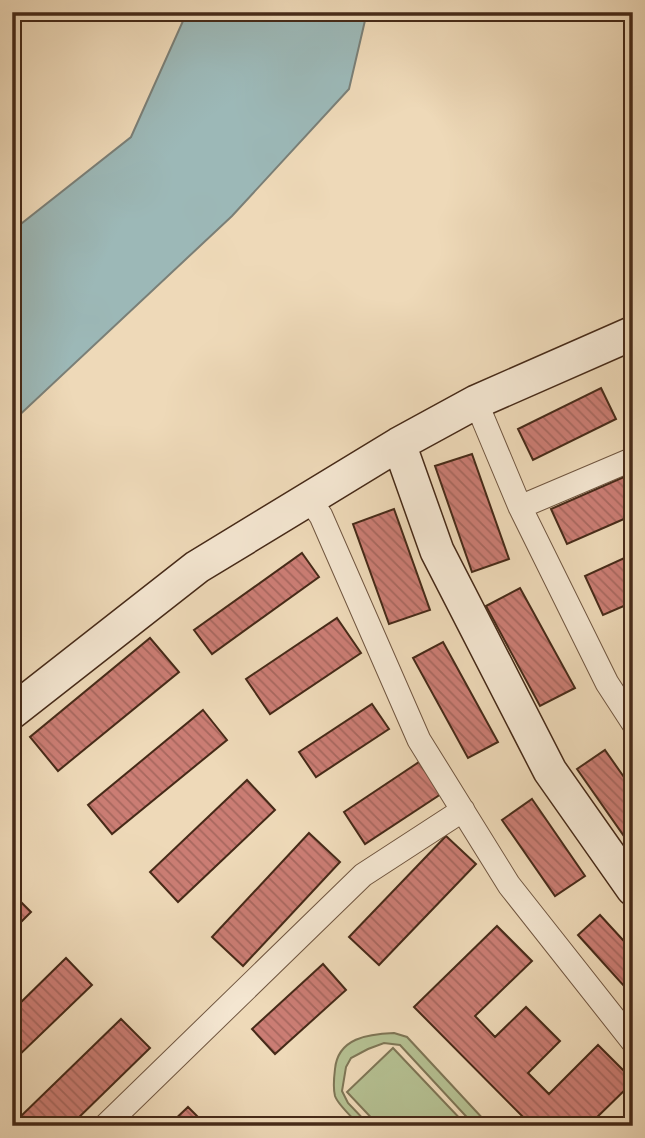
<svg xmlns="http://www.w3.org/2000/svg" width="645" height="1138" viewBox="0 0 645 1138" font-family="Alegreya,serif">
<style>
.pitch{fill:#b5c092;stroke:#7e7555;stroke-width:2}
.water{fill:#9cb8b7;stroke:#7a7f77;stroke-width:2}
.building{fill:url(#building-back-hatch);stroke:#462a18;stroke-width:2}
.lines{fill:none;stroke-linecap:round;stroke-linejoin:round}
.street-casing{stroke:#705640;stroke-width:25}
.secondary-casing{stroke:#462a18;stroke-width:36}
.street{stroke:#f4e6d1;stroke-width:23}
.secondary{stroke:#f4e6d1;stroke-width:33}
</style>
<defs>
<pattern id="building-back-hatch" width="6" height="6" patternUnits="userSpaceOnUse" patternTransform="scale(1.75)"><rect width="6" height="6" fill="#cb7d74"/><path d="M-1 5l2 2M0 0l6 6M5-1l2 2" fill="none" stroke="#a7675e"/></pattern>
</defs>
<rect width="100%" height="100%" fill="#eed9b8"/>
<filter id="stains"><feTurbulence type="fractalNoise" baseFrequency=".00286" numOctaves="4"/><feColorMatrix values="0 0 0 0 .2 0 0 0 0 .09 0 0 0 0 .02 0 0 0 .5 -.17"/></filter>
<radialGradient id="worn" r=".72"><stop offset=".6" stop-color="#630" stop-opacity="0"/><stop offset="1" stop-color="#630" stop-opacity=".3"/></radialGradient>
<path class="pitch" d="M394 1033 407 1037 486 1122 487 1126H475L400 1045 384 1043 368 1049 351 1058 346 1067 342 1091 348 1103 370 1126H360C354 1119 338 1105 335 1096 333 1088 334 1077 335 1069 338 1038 368 1034 394 1033Z
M393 1048 467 1126H379L347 1092Z"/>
<path class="water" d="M187 12H367L349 89 232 216 12 422V231L131 137Z"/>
<path class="building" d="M601 388 616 419 533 460 518 429Z
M472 454 509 559 472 572 435 466Z
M633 473V515L567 544 551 509Z
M394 509 430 610 389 624 353 524Z
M302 553 319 577 212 654 194 630Z
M633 554V602L603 615 585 576Z
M520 588 575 688 540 706 486 606Z
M337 618 361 653 270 714 246 679Z
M150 638 179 672 58 771 30 737Z
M443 642 498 742 468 758 413 658Z
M372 704 389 729 316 777 299 752Z
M203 710 227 740 112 834 88 805Z
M605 750 633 790V849L577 769Z
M419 762 441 794 365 844 344 812Z
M247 780 275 810 178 902 150 872Z
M532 799 585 876 555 896 502 820Z
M309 833 340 862 243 966 212 937Z
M446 836 476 864 379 965 349 937Z
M12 893 31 912 12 931Z
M600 915 633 951V996L578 935Z
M497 926 532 961 475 1016 495 1037 526 1007 560 1041 528 1073 549 1094 598 1045 633 1080V1082L588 1126H532L414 1007Z
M66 958 92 985 12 1062V1011Z
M323 964 346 990 275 1054 252 1029Z
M121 1019 150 1048 70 1126H29L20 1117Z
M188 1107 207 1126H168Z"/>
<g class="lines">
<g class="street-casing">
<path id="street" d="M476 402 520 507 607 683 633 723
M309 499 321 516 419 740 509 885 633 1042
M520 507 633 459
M105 1126 363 875 463 810"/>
</g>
<g class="secondary-casing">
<path id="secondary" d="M399 444 437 551 550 771 633 889
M12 712 197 567 399 444 476 402 633 333"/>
</g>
<use href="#street" class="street"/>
<use href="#secondary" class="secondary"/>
</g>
<rect width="645" height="1138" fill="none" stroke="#eed9b8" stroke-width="42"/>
<rect x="14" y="14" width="617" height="1110" fill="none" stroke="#462a18" stroke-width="3.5"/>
<rect x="21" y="21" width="603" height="1096" fill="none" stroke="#462a18" stroke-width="2"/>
<rect width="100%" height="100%" filter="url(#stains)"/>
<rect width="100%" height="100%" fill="url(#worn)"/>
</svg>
